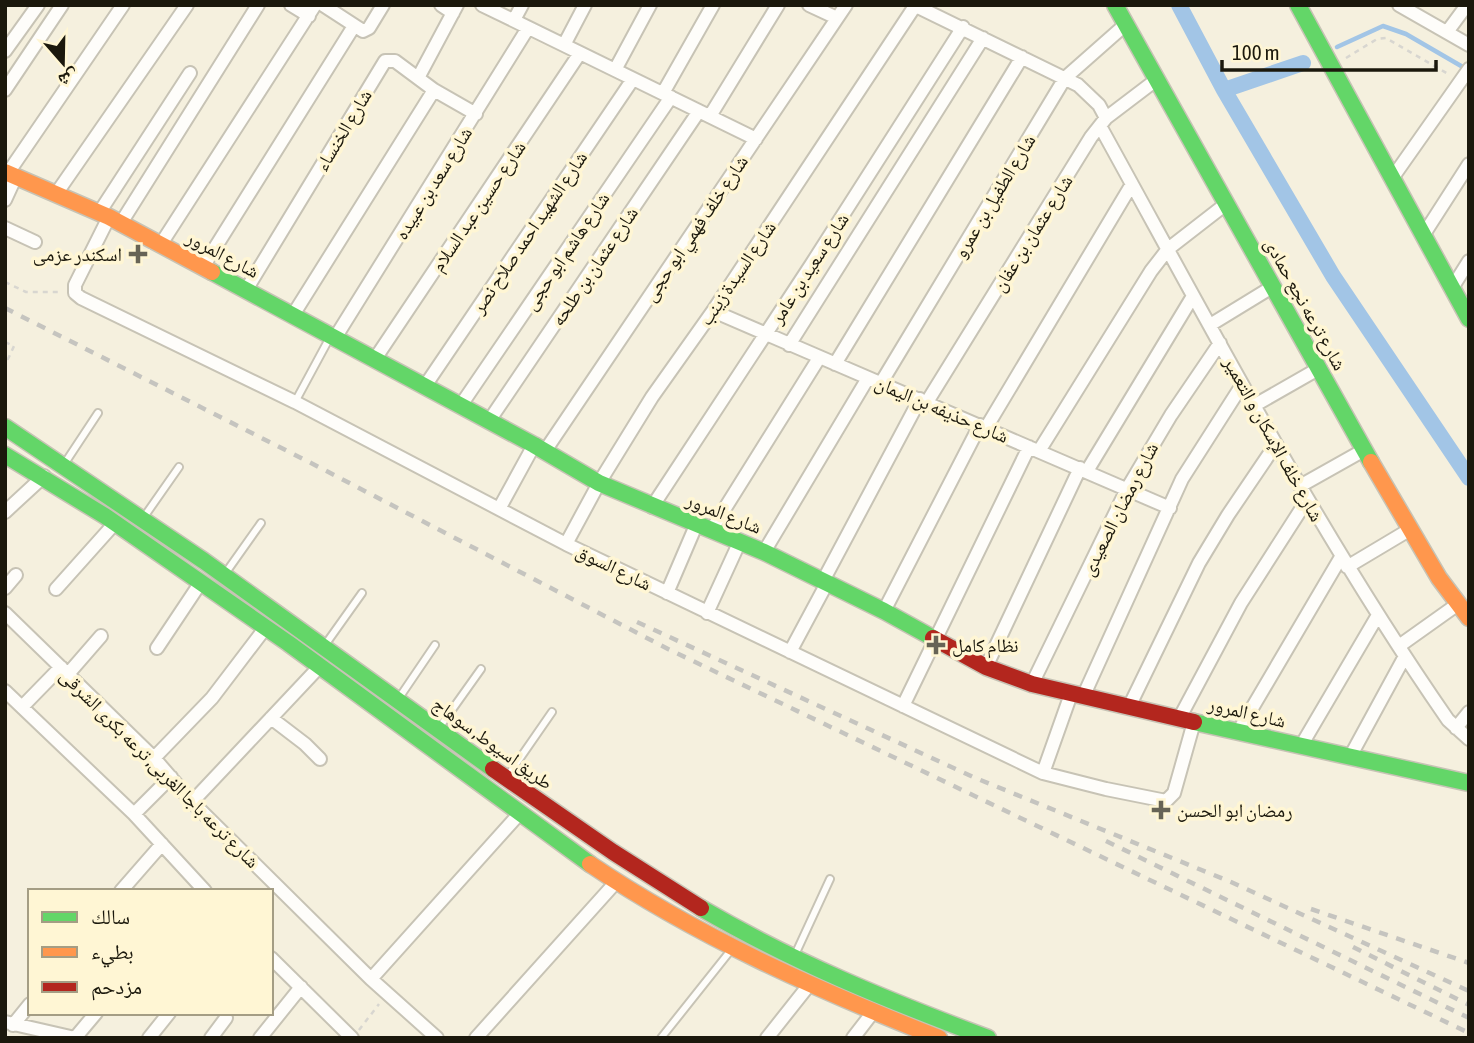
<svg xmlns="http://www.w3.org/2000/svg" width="1474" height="1043" viewBox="0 0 1474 1043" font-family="'Asap Condensed','Noto Naskh Arabic',sans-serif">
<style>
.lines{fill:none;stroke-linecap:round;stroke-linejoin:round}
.stream{stroke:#a2c5e6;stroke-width:4.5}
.canal{stroke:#a2c5e6;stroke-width:16}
.lane-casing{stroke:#c7c3b5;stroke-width:10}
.street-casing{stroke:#c7c3b5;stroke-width:16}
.fast-casing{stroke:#c7c3b5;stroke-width:19}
.slow-casing{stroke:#c7c3b5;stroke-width:19}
.jam-casing{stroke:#c7c3b5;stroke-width:19}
.path{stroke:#d8d6d0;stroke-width:2.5;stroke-dasharray:5 5;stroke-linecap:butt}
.lane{stroke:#fefdfa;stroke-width:6}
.street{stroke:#fefdfa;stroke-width:12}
.fast{stroke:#63d668;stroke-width:16}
.slow{stroke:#ff974d;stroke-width:16}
.jam{stroke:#b3261e;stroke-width:16}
.rail{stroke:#c5c4bf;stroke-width:4.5;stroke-dasharray:9 9;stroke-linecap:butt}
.poi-dot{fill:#676456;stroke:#fff6d4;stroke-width:2.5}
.labels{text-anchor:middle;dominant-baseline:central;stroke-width:7;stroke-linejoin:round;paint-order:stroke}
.street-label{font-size:19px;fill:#1b180c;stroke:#fff6d4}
.poi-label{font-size:19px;fill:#1b180c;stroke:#fff6d4;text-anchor:start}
</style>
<rect width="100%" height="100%" fill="#f5f0de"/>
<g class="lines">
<path class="stream" d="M1337 47 1383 26 1406 34 1468 70"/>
<path class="canal" d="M1179 5 1224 90 1333 276 1469 478
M1224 90 1303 63"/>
<g class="lane-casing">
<path id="lane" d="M295 402 329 339
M65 463 98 413
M144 517 179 467
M227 571 261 523
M325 645 362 593
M399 698 435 645
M439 728 481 669
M507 777 552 712
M794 957 830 879
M661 1038 731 950"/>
</g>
<g class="street-casing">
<path id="street" d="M291 5 309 16
M323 5 363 31 369 28 383 5
M441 5 453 13
M482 5 756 139
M809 5 837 18
M914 5 1078 85 1099 105 1106 118
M1399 5 1469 45
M514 20 522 5
M1447 32 1467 5
M564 45 585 5
M5 51 38 5
M615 70 650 5
M418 78 457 5
M5 90 62 5
M663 93 713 5
M710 116 778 5
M1100 126C1211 327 1317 531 1448 720L1469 739
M8 173 123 5
M1393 177 1469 69
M56 194 187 5
M5 200 16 176
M99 213 190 73
M109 217 75 285V293L81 298 295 402 566 544 1043 773 1106 789 1166 801 1174 793 1194 722
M121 223 258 5
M5 228 35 242
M1424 234 1469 164
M161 244 315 5
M203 267 354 26
M1452 288 1469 261
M246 290 385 61H395L434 90 476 114
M713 311 1170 508
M293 315 434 90
M1210 325 1272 287
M335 338 528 28
M789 345 983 38
M375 359 580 53
M835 364 1022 57
M881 383 1065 78 1125 25
M425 386 633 79
M927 402 1091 137 1106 118 1156 80
M461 405 671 97
M1255 405 1318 369
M489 421 699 111
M986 428 1132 184
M545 451 846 5
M1039 451 1151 271 1168 249 1226 204
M1087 471 1193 296
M1300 486 1364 450
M652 507 811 265 963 27
M499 509 534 445
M5 512 44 476
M712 529 819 358
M566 544 599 483 652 397 713 311 915 6
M764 552 868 378
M1347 567 1409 530
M823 581 920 399
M5 588 16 575
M56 589 115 523
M667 593 697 523
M884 611 980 425
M5 613 154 758 192 802 371 979 437 1038
M707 613 740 541
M1399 646 1458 604
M157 648 201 582
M790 652 827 583
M986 667 1080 468
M68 674 101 636
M1032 684 1127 489 1171 415 1220 343
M5 691 134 814 205 891
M1083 697 1182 479 1242 385
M903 706 1029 447
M22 707 61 667
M1129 707 1199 563 1228 515 1276 444
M271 718 305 744 320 759
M1179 719 1241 603 1307 500
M1456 728 1469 712
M1238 732 1341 557
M1301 746 1378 615
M1350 757 1405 656
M154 758 212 698 266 627
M1043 773 1071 694
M192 802 321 665
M134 814 171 777
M121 891 162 844
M271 958 352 1038
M371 979 520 813
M5 1022 75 1038
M13 1025 30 1004
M75 1038 96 1013
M149 1038 169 1013
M211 1038 226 1018
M260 1038 301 987
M476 1038 616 882
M767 1038 809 985
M853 1038 873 1012"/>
</g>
<g class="fast-casing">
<path id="fast" d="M1115 5 1371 462
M1298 5 1469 319
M212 272 534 445 599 483 764 552 884 611 933 638
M5 427 204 561 493 769
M5 455 105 516 288 643 590 864
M1194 722 1469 783
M701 908C793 962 889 1001 988 1038"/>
</g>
<g class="slow-casing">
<path id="slow" d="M5 172 109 217 212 272
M1371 462 1439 578 1469 618
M590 864C698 937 818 990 939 1038"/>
</g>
<g class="jam-casing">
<path id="jam" d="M933 638 986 667 1032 684 1194 722
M493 769 613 852 701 908"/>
</g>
<path class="path" d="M1346 58 1377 39 1386 38 1450 75
M5 282 26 292H61
M5 342 14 346 8 359 5 358
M359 1030 379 1004"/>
<use href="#lane" class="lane"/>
<use href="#street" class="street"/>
<use href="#fast" class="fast"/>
<use href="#slow" class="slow"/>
<use href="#jam" class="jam"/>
<path class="rail" d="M5 308 311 463 668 649 1469 1033
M637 622 973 777 1231 882 1469 991
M1106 841 1469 1018
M1311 909 1469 963
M1353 947 1469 1005"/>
</g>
<g class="poi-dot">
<path d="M134.5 243.5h7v7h7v7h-7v7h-7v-7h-7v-7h7z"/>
<path d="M932.5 634.5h7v7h7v7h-7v7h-7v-7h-7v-7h7z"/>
<path d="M1157.5 799.5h7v7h7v7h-7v7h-7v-7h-7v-7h7z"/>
</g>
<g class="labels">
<g class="street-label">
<text transform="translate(343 130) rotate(-59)">شارع الخنساء</text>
<text transform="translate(433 183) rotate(-58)">شارع سعد بن عبيده</text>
<text transform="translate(994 196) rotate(-59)">شارع الطفيل بن عمرو</text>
<text transform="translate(478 206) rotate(-56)">شارع حسين عبد السلام</text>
<text transform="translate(695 228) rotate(-56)">شارع خلف فهمي ابو حجى</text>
<text transform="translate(529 232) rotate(-56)">شارع الشهيد احمد صلاح نصر</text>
<text transform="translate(1032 233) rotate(-58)">شارع عثمان بن عفان</text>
<text transform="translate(566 251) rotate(-56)">شارع هاشم ابو حجى</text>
<text transform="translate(223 254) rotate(28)">شارع المرور</text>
<text transform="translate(594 266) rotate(-56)">شارع عثمان بن طلحه</text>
<text transform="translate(809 268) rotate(-57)">شارع سعيد بن عامر</text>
<text transform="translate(737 273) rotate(-56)">شارع السيدة زينب</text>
<text transform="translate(1306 304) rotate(61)">شارع ترعه نجع حمادى</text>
<text transform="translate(942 409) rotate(23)">شارع حذيفه بن اليمان</text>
<text transform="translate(1274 439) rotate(61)">شارع خلف الإسكان و التعمير</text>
<text transform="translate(1119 509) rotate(-63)">شارع رمضان الصعيدى</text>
<text transform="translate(724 513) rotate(22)">شارع المرور</text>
<text transform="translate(614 567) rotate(26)">شارع السوق</text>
<text transform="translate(1247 712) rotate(13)">شارع المرور</text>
<text transform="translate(493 743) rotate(36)">طريق اسيوط, سوهاج</text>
<text transform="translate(160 768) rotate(45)">شارع ترعه باجا الغربى, ترعه بكرى الشرقى</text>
</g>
<g class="poi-label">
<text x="122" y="254" text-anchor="end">اسكندر عزمى</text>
<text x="952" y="645">نظام كامل</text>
<text x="1177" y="810">رمضان ابو الحسن</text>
</g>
</g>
<rect width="1474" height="1043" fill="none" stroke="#1b180c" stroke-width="14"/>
<rect x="28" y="889" width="245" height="126" fill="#fff6d4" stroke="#a49d84" stroke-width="2"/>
<rect x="42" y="912" width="35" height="10" fill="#63d668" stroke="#a49d84" stroke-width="2"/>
<text x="91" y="924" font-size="21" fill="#1b180c">سالك</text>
<rect x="42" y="947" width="35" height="10" fill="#ff974d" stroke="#a49d84" stroke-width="2"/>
<text x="91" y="959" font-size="21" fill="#1b180c">بطيء</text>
<rect x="42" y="982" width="35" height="10" fill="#b3261e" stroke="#a49d84" stroke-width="2"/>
<text x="91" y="994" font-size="21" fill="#1b180c">مزدحم</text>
<g transform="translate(63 63) rotate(160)" stroke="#fff6d4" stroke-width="5" paint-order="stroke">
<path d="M0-5L12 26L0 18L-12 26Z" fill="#1b180c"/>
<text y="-10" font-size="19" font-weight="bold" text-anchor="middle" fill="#1b180c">ش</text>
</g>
<path d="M1222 60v10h214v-10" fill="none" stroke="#1b180c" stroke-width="3.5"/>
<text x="1232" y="60" font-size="21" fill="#1b180c" stroke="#fff6d4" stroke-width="5" paint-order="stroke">100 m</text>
</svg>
